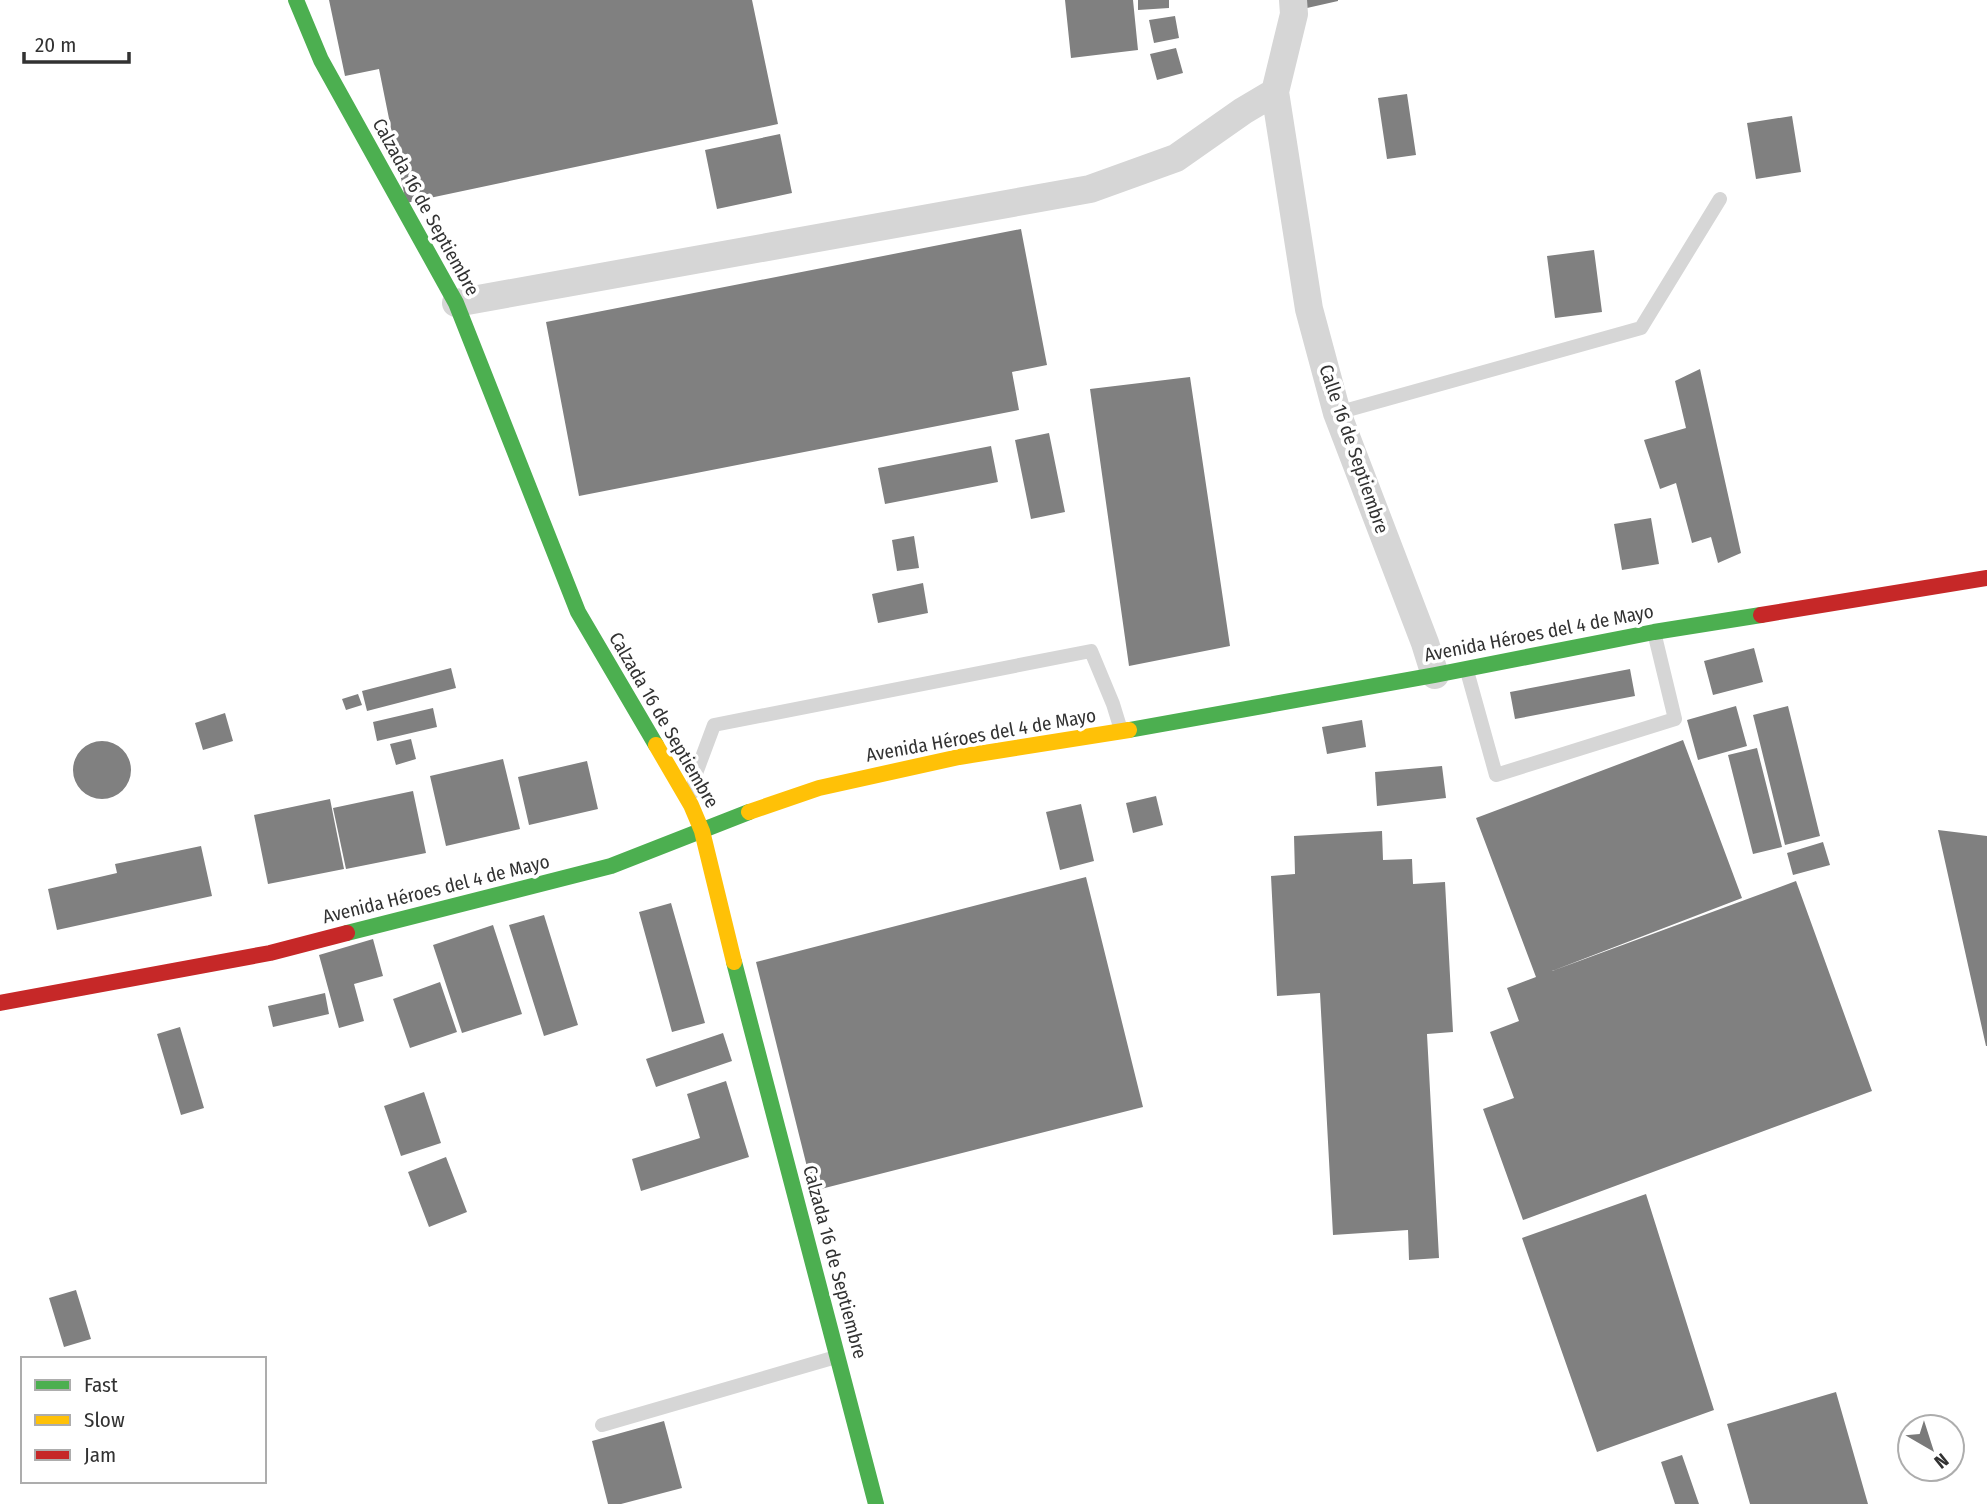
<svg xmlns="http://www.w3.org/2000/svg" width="1987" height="1504" viewBox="0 0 1987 1504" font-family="'Fira Sans Condensed',sans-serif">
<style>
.building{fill:#808080}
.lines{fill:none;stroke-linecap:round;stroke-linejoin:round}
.lane{stroke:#d6d6d6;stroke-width:14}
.street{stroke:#d6d6d6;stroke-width:28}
.fast{stroke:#4caf50;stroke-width:16}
.slow{stroke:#ffc107;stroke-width:16}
.jam{stroke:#c62828;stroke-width:16}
.labels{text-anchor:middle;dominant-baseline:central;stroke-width:7;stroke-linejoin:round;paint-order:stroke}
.street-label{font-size:19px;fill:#323232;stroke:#fff}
</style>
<rect width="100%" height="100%" fill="#fff"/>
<path class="building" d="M329 0H752L778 124 406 203 379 69 345 76Z
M1065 0H1133L1138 50 1071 58Z
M1138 0H1169V8L1138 10Z
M1305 0H1338V1L1307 8Z
M1175 16 1179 38 1154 43 1149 20Z
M1176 48 1183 73 1157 80 1150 54Z
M1407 94 1416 155 1387 159 1378 98Z
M1792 116 1801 172 1756 179 1747 123Z
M780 134 792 193 717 209 705 150Z
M1021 229 1047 365 1012 372 1019 410 579 496 546 322Z
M1594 250 1602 312 1555 318 1547 256Z
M1700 369 1741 553 1718 563 1711 537 1692 543 1676 483 1660 489 1644 440 1686 428 1675 381Z
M1190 377 1230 646 1129 666 1090 389Z
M1049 433 1065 512 1031 519 1015 440Z
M991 446 998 482 885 504 878 468Z
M1651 518 1659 564 1622 570 1614 524Z
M914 536 919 568 897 571 892 540Z
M923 583 928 613 878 623 872 594Z
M1754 648 1763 682 1713 695 1704 661Z
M451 668 456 688 367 711 362 691Z
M1630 669 1635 696 1515 719 1510 692Z
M358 694 362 705 346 710 342 699Z
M1736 706 1747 746 1698 760 1687 720Z
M1788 706 1820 836 1785 845 1753 715Z
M433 708 437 727 377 741 373 722Z
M225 713 233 741 203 750 195 723Z
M1362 720 1366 747 1327 754 1322 727Z
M411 739 416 759 396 765 390 744Z
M1683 740 1742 898 1552 971 1796 881 1872 1091 1523 1220 1483 1109 1514 1098 1490 1032 1519 1021 1507 988 1536 977 1476 818Z
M73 770a29 29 0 1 1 58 0a29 29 0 1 1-58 0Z
M1757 748 1782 847 1753 854 1728 755Z
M503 759 520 829 446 846 430 776Z
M587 761 598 809 529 825 518 777Z
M1442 766 1446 798 1377 806 1375 772Z
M413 791 426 853 346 869 333 808Z
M1156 796 1163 825 1133 833 1126 803Z
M330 799 344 869 268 884 254 815Z
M1081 804 1094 861 1060 870 1046 812Z
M1938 830 1987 836V1046H1986Z
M1382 831 1383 860 1412 859 1413 884 1445 882 1453 1032 1427 1034 1439 1258 1409 1260 1408 1230 1333 1235 1320 993 1277 996 1271 876 1295 874 1294 836Z
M1823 842 1830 865 1793 875 1787 853Z
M201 846 212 896 57 930 48 889 117 873 115 864Z
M1086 877 1143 1107 813 1191 756 962Z
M671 903 705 1023 672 1032 639 912Z
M544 915 578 1025 544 1036 509 925Z
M493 925 522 1014 462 1033 433 945Z
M373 939 383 976 354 984 364 1021 339 1028 319 955Z
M440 982 457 1032 410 1048 393 999Z
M325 993 329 1014 273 1027 268 1006Z
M180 1027 204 1108 181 1115 157 1034Z
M723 1033 732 1061 656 1087 646 1059Z
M726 1081 749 1157 641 1191 632 1159 700 1138 687 1094Z
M424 1092 441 1143 401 1156 384 1106Z
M446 1157 467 1212 429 1227 408 1172Z
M1646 1194 1714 1410 1597 1452 1522 1238Z
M76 1290 91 1339 64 1347 49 1298Z
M1836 1392 1868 1504H1750L1727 1424Z
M664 1421 682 1488 621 1504H608L592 1441Z
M1682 1455 1699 1504H1675L1661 1462Z"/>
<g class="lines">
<path class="lane" d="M1337 413 1641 328 1720 199
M1467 671 1496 775 1675 719 1654 632
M693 792 695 776 714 725 1091 651 1113 704 1121 730
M602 1425 836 1357"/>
<path class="street" d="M1293 0 1294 14 1275 92 1309 309 1337 413 1425 643 1435 675
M456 303 1090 189 1176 158 1243 111 1275 92"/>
<path class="fast" d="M296 0 321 60 456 303 578 612 656 745
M1129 730 1435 675 1654 632 1761 615
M347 933 611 866 749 812
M734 962 876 1504"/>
<path class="slow" d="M656 745 691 805 702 831 734 962
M749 812 819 788 959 757 1129 730"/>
<path class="jam" d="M1761 615 1987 578
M0 1003 270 953 347 933"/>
</g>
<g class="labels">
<g class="street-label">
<text transform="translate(426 207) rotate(61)">Calzada 16 de Septiembre</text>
<text transform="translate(1354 449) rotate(71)">Calle 16 de Septiembre</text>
<text transform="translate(1539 633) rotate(-11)">Avenida Héroes del 4 de Mayo</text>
<text transform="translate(664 720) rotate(60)">Calzada 16 de Septiembre</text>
<text transform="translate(981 735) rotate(-10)">Avenida Héroes del 4 de Mayo</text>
<text transform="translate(436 889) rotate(-14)">Avenida Héroes del 4 de Mayo</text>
<text transform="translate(835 1262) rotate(75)">Calzada 16 de Septiembre</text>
</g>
</g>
<rect x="21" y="1357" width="245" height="126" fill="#ffffff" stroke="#adadad" stroke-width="2"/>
<rect x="35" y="1380" width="35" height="10" fill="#4caf50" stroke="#adadad" stroke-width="2"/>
<text x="84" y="1392" font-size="21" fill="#323232">Fast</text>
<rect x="35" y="1415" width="35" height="10" fill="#ffc107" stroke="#adadad" stroke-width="2"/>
<text x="84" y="1427" font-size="21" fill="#323232">Slow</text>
<rect x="35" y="1450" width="35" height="10" fill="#c62828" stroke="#adadad" stroke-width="2"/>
<text x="84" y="1462" font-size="21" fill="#323232">Jam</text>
<g transform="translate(1931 1448) rotate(141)"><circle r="33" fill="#ffffff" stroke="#adadad" stroke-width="2"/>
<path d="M0-5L12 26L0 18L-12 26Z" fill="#7a7a7a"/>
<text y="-10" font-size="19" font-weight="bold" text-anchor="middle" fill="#323232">N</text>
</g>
<path d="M24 52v10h105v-10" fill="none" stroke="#323232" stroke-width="3.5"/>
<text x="35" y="52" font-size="21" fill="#323232" stroke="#ffffff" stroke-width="5" paint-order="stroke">20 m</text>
</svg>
